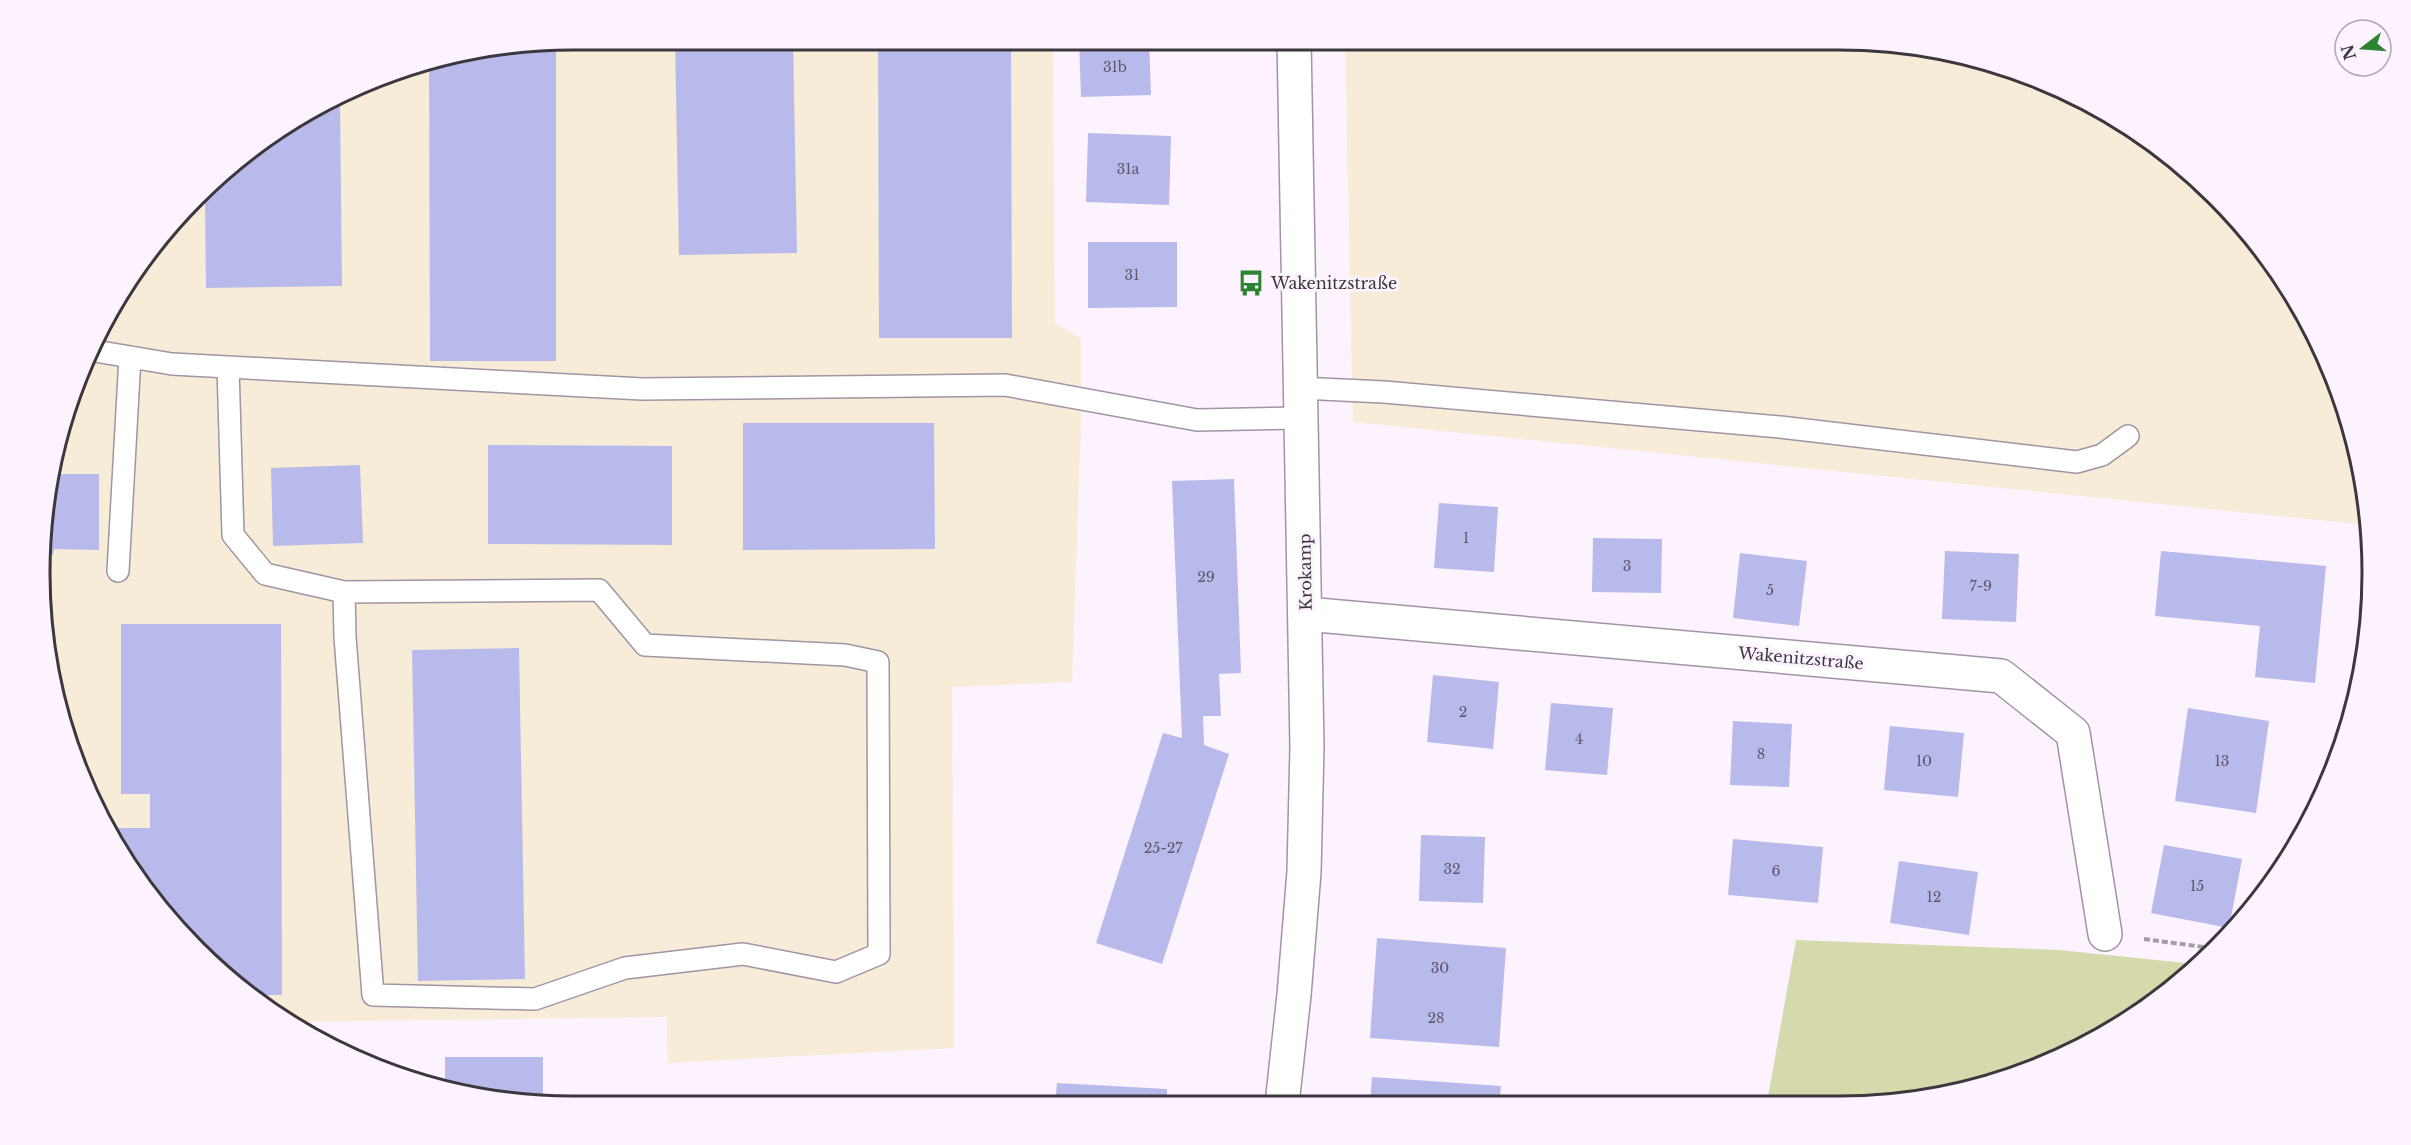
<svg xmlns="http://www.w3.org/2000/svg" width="2411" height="1145" viewBox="0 0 2411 1145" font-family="'Libre Baskerville',serif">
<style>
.industrial{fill:#f6ecd7}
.green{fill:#d5d9ac}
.building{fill:#b9baec}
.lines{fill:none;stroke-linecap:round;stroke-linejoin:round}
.service-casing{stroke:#a194a4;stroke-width:24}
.minor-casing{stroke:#a194a4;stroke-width:36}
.path{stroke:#a49da6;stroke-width:4;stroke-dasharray:6 3;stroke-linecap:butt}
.service{stroke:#fff;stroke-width:21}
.minor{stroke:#fff;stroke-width:33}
.labels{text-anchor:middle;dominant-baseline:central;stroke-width:6;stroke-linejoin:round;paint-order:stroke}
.number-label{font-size:14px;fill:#5b5769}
.poi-label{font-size:16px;fill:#3c363d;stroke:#fcf3fe;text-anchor:start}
.street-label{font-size:16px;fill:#3c363d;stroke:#fcf3fe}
.rim{fill:none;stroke:#3c363d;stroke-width:3}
</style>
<rect width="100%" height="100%" fill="#fcf3fe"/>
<path class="industrial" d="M572 39H1053L1055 324 1081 338V423L1072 682 952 687 954 1048 668 1063 667 1017 286 1022 276 1016 196 950 94 809 44 642 49 468 79 369 129 276 247 149 401 67Z
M1345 39H1839L1943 49 2043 80 2135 129 2216 195 2282 276 2332 369 2362 469 2367 525 1353 422Z"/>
<path class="green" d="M1796 940 2059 950 2195 964 2163 996 2042 1066 1908 1101 1767 1102Z"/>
<path class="building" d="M675 39H793L797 253 679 255Z
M878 39H1011L1012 338H879Z
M1079 39H1149L1151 95 1081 97Z
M556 42V361H430L429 63Z
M340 100 342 286 206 288 205 195 247 149Z
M1088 133 1171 136 1169 205 1086 202Z
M1088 242H1177V307L1088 308Z
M743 423H934L935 549 743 550Z
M488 445 672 446V545L488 544Z
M360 465 363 543 273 546 271 468Z
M49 474H99V550L54 549 53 555H46Z
M1234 479 1241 673 1219 674 1221 716H1203L1204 745 1229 754 1162 964 1096 943 1163 733 1182 738 1172 481Z
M1439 503 1498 507 1494 572 1434 568Z
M1593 538 1662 539 1661 593 1592 592Z
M1945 551 2019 554 2016 622 1942 619Z
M2161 551 2326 566 2315 683 2255 677 2260 626 2155 616Z
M1740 553 1807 561 1799 626 1733 618Z
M121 624H281L282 995H250L196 950 108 828H150V794H121Z
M519 648 525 979 418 981 412 650Z
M1433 675 1499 682 1493 749 1427 742Z
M1551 703 1613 708 1607 775 1545 770Z
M2188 708 2269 721 2256 813 2175 801Z
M1733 721 1792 724 1789 787 1730 785Z
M1890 726 1964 733 1958 797 1884 790Z
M1421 835 1485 837 1483 903 1419 901Z
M1733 839 1823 847 1818 903 1728 895Z
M2164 845 2242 859 2229 928 2151 913Z
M1899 861 1978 872 1969 935 1890 923Z
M1377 938 1506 948 1499 1047 1370 1038Z
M445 1057H543V1103L468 1096 445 1089Z
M1372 1077 1501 1086 1499 1103H1370Z
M1057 1083 1167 1089V1104H1055Z"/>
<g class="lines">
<g class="service-casing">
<path id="service" d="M89 350 172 364 642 389 1005 385 1197 420 1302 418
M228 367 233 535 265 574 344 592 345 637 373 995 535 999 625 968 743 954 836 972 879 954 878 662 845 655 645 645 599 590 344 592
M1300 388 1384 392 1780 427 2077 462 2102 455 2128 436
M118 571 130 357"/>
</g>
<g class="minor-casing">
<path id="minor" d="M1306 614 2001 676 2073 733 2105 934
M1282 1104 1294 995 1304 872 1307 747 1294 39"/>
</g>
<path class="path" d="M2144 939 2211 948"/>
<use href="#service" class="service"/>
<use href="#minor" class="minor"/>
</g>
<defs>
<g id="bus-bare" transform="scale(2.07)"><path d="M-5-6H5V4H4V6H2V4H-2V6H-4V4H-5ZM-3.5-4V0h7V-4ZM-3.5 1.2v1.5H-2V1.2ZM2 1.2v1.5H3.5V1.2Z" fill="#2c8332" stroke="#fcf3fe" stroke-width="2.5" paint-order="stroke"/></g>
</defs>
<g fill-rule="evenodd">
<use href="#bus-bare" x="1251" y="283"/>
</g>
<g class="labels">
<g class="number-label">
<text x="1115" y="67">31b</text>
<text x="1128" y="169">31a</text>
<text x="1132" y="275">31</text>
<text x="1466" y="538">1</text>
<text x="1627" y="566">3</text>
<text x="1206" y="577">29</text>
<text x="1981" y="586">7-9</text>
<text x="1770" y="590">5</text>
<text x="1463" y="712">2</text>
<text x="1579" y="739">4</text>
<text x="1761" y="754">8</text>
<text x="1924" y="761">10</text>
<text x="2222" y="761">13</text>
<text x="1163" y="848">25-27</text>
<text x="1452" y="869">32</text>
<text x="1776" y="871">6</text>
<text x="2197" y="886">15</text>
<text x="1934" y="897">12</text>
<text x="1440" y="968">30</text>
<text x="1436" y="1018">28</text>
</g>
<g class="poi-label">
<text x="1271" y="283">Wakenitzstraße</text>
</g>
<g class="street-label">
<text transform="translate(1305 572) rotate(-91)">Krokamp</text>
<text transform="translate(1801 658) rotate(5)">Wakenitzstraße</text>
</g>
</g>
<path d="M0 0H2411V1145H0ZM573 50H1839A523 523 0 0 1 2362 573V573A523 523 0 0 1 1839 1096H573A523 523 0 0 1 50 573V573A523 523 0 0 1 573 50Z" fill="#fcf3fe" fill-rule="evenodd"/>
<path class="rim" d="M573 50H1839A523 523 0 0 1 2362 573V573A523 523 0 0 1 1839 1096H573A523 523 0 0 1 50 573V573A523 523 0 0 1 573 50Z"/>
<g transform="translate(2363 48) rotate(253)"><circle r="28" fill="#fcf3fe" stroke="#afa7b1" stroke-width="1.5"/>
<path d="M0-4.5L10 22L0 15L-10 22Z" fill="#2c8332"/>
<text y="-9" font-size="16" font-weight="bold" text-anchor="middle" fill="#3c363d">N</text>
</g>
</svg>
